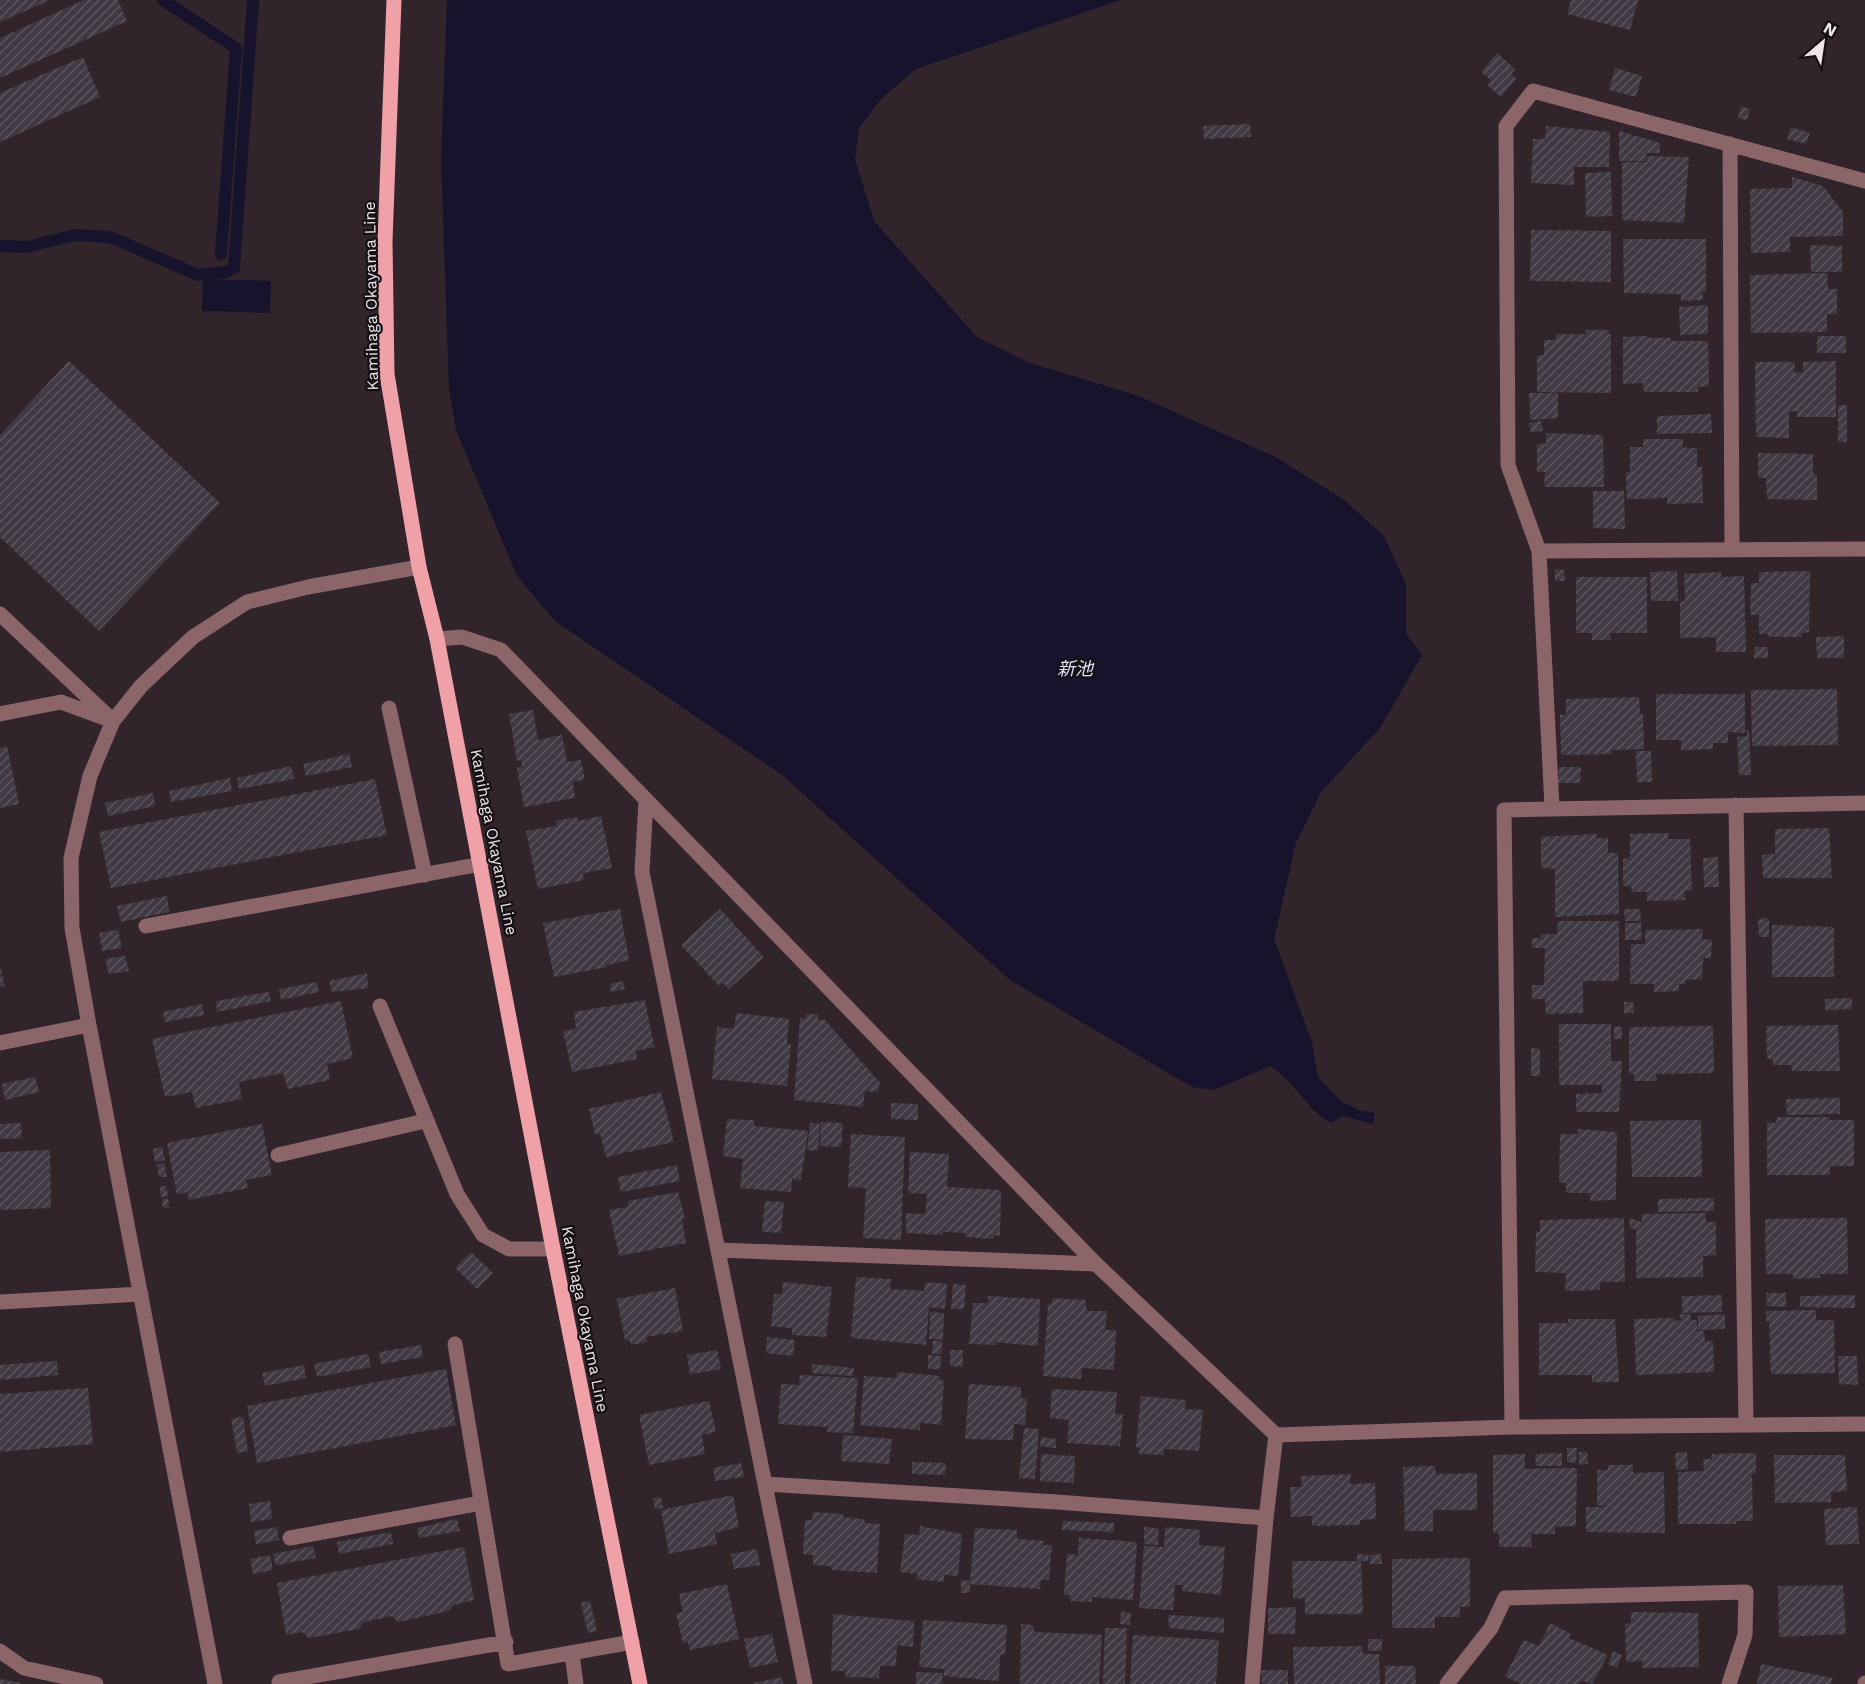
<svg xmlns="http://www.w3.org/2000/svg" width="1865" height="1684" viewBox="0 0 1865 1684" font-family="'Work Sans','Noto Sans JP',sans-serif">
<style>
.water{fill:#17132c}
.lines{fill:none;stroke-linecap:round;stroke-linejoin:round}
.stream{stroke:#17132c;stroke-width:12}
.building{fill:url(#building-hatch)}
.minor{stroke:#8c6568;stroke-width:15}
.major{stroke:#efa1a7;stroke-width:15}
.labels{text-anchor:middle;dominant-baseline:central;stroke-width:4.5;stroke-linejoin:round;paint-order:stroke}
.street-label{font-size:16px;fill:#ede4e8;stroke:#151013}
.water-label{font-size:18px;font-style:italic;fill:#e3e1f9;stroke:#151013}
</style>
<defs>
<pattern id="building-hatch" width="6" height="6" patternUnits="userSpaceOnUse" patternTransform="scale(1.5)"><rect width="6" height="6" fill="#413943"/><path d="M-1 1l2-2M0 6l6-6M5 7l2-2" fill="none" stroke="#5d565e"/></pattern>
</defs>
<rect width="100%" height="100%" fill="#31252b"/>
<path class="water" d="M447 0H1121L916 69 881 99 859 128 855 159 874 221 977 337 1030 363 1136 395 1276 457 1344 500 1384 536 1406 584V633L1422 655 1380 728 1321 792 1296 843 1274 939 1312 1042 1318 1077 1341 1101 1358 1110 1375 1113 1373 1124 1343 1116 1331 1123C1309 1112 1294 1081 1270 1066L1214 1090 1192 1087 1010 980 782 775 555 621 517 576 456 430 449 390 441 159Z
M203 279 271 281 270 313 202 311Z"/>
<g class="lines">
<path class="stream" d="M163 0 236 48 221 254
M0 246 27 247 75 235 110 237 198 275 226 272 234 268 253 0"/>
</g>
<path class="building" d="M0 0H50L0 22Z
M84 0H118L127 21 0 78V38Z
M1571 0H1638L1630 30 1567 14Z
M1497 53 1515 69 1511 74 1516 79 1501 97 1487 85 1491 80 1481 72Z
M83 57 100 97 0 142V93Z
M1615 68 1642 76 1636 97 1609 90Z
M1741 106 1750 109 1747 120 1738 118Z
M1250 124 1251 137 1204 139 1203 126Z
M1546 126 1610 132 1609 167H1574V185L1531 183 1533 139H1545Z
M1791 127 1810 133 1806 144 1787 139Z
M1619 131 1660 143V153H1646V161H1619Z
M1647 156 1689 157 1684 223 1622 220V162H1647Z
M1611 172 1612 216 1586 217 1585 173Z
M1792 177 1823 186 1843 212V236L1790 237V252L1751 253 1750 189 1792 188Z
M1531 230 1611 231V282L1530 281Z
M1623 239H1706V292H1702L1703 300 1681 301V294L1624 293Z
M1810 245 1842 246V272H1811Z
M1827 273 1828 289H1837V314H1827V332L1751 333 1750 275Z
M1708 305V334L1680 335 1679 307Z
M1586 330H1609L1608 334H1611V393L1537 392V356L1544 355V340H1556V334H1586Z
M1647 336V338H1671V341H1708L1709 386 1698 387V392H1644L1643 383 1623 384V337Z
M1817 336H1846V353H1817Z
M69 361 220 503 99 631 0 537V435Z
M1836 361V417H1797V411L1789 412V438L1756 437 1755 362H1795L1794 373 1803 372V362Z
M1529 393H1558V418L1530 420Z
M1838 405H1847V442H1838Z
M1711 414 1712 433 1657 434V416Z
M1541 421 1543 431 1531 432 1529 423Z
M1546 433 1603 435 1604 487H1544L1545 472H1537V444H1546Z
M1643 439H1683V447H1674L1697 448V467H1702L1703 503 1667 504V498L1627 499 1626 472H1630V447H1643Z
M1758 453 1813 454V474H1817V500L1767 499 1766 478H1758Z
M1593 491H1624L1625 529 1593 528Z
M1555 569 1564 570 1565 581H1555Z
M1677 571 1678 601H1651L1650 572Z
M1810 571 1809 632 1802 633V637H1769L1768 634H1759V615H1750L1751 583H1759V572Z
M1721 572V577L1744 576 1746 652H1716V637L1680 638V601H1685L1684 574Z
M1576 577H1647V633H1610L1611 640H1592V633H1576Z
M1844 636V658H1817L1816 637Z
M1755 647H1768V658H1754Z
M1837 689 1838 745 1752 746 1751 690Z
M1656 694H1745V733L1728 732V743H1713V749L1681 750V740H1656Z
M1639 697 1640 714H1643L1644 749 1611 750 1612 754 1561 755 1560 715H1566V699Z
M533 710 538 740 562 735 567 762 581 760 585 779 573 782 575 798 524 807 517 768 522 767 521 760 517 761 509 714Z
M1746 730H1749L1751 775H1739L1737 737 1747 736Z
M7 746 19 804 0 808V748Z
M1636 751H1651L1652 782H1637Z
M349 754 352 767 306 776 303 764Z
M291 766 294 779 239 789 237 778Z
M1559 767H1581L1580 783H1558Z
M230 778 232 791 171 802 169 791Z
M375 779 387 835 111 888 99 832Z
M153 793 155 806 108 816 105 803Z
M601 816 612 868 583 873 584 880 538 889 526 831 556 826V821L577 817 578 821Z
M1829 828 1832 878H1763L1762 855 1774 854 1775 872V829Z
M1668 833V839H1690L1692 891H1684L1685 900 1647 901V892H1632L1631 886H1623V859L1630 858V834Z
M1597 834V838H1608V853H1618L1619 914 1555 917V869L1541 868V837Z
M1718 857 1719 887H1704L1703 858Z
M167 896 169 912 121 922 117 906Z
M620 909 629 960 606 965 607 967 554 977 543 923Z
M720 909 764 957 729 989 723 983 719 986 681 945Z
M1624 909H1640L1641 921H1625Z
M1769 918V937H1759L1758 919Z
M1558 921H1619V981H1583V1013L1546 1014 1545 999H1532V985H1544L1545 948H1532V938H1541V934H1557Z
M1625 923H1641L1642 940H1625Z
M1772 925 1834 927V977H1772Z
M1703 929 1702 939 1712 940 1711 958H1703L1702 979 1685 980V984H1679V991L1654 992V984H1630L1631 944H1645V930Z
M118 930 122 948 102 951 99 933Z
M125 956 129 971 109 974 105 959Z
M0 965 5 986 0 987Z
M367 973 368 988 332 992 329 981Z
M623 981 625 989 611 992 610 984Z
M317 982 319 992 281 1000 279 989Z
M269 992 271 1001 217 1012 216 1001Z
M1852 998V1009L1825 1010V999Z
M645 1000 654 1047 636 1051 637 1059 572 1072 563 1031 576 1029 574 1012Z
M341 1001 353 1058 327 1064 330 1080 288 1089 283 1073 239 1082 242 1099 196 1108 192 1092 165 1097 152 1039Z
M1624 1002H1633L1634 1013H1624Z
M202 1004 204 1015 165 1022 163 1012Z
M736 1013 789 1019 787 1044H791L787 1086 712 1079 717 1027 734 1029Z
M806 1014H818V1020H825L880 1083 878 1092 865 1091 863 1107 794 1100 800 1018 806 1019Z
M1559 1024H1611V1061H1622L1619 1112H1576V1094L1602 1093V1085H1559Z
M1838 1025 1840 1071H1792L1791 1065H1773V1060L1767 1058 1766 1026Z
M1614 1026 1622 1027V1039H1614Z
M1713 1026 1714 1073 1656 1074 1657 1081H1634V1074H1629V1027Z
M1531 1048 1540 1049V1076H1531Z
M35 1077 39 1092 5 1100 2 1084Z
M661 1092 674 1142 606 1157 600 1133 595 1134 589 1109Z
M1840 1098V1114L1787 1115 1786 1099Z
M891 1103 918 1104V1120L891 1119Z
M1777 1117H1829V1120H1854V1166H1830V1175H1767V1122L1776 1123Z
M727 1119 754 1120V1126L808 1131 801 1180 793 1179V1172L791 1192 740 1188 743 1159 723 1156Z
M1701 1120 1702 1177H1632L1630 1121Z
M821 1122 843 1123 841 1147 820 1146Z
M21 1123 22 1138 0 1139V1124Z
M810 1123 820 1124 818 1151 807 1150Z
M262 1124 272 1175 246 1180 248 1188 189 1200 187 1192 177 1195 167 1143Z
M1578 1129 1617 1132 1616 1200 1590 1201 1591 1193H1566V1183L1559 1182 1560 1134H1578Z
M851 1134 905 1137 901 1240 863 1238 866 1188 848 1187Z
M162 1147 165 1160 155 1162 153 1149Z
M50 1150 51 1208 0 1210V1152Z
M910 1152 949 1154 947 1187 1001 1190 1000 1236 994 1235 993 1239 965 1237 966 1233 943 1232V1235L906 1233V1213L925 1214 927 1194 908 1193Z
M164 1163 167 1177H159L157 1165Z
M677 1165 680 1181 621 1192 618 1177Z
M166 1186 168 1196 161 1197 160 1187Z
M678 1192 685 1218 682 1219 686 1243 619 1256 609 1210 628 1207V1201Z
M168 1198 169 1208H163L162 1199Z
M1714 1198V1211L1658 1212V1199Z
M765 1201 784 1202 781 1233 762 1232Z
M1706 1213V1222H1716V1255L1703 1256V1277L1636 1278V1229L1630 1228 1629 1218 1642 1222V1214Z
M1624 1218 1625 1282H1600V1290L1565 1291 1566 1273 1535 1272 1536 1232H1540V1220Z
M1847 1218 1848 1274H1820V1278L1793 1279V1274H1766L1765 1219Z
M471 1252 493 1273 477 1289 455 1268Z
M856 1277 891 1279 890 1289 924 1291 925 1282 947 1284 945 1309 929 1307 926 1345 851 1338Z
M783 1282 832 1287 826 1337 792 1335V1328L771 1326 774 1294H782Z
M953 1284 966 1285 964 1309H951Z
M675 1288 683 1331 646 1337 647 1342 631 1345 629 1340H625L617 1299Z
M1766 1293H1786V1307L1767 1306Z
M1722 1295V1312L1682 1313V1296Z
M1855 1295V1308L1800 1307V1296Z
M988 1296 1040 1299 1038 1346 995 1342 996 1345 969 1344 973 1303H988Z
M1052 1298 1085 1300 1087 1311H1107L1105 1330H1116L1114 1370 1082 1368 1081 1379 1043 1376 1048 1304 1052 1303Z
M1816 1310V1320H1834L1835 1373 1771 1374 1769 1321H1766V1311Z
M930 1312 944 1313 943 1340 929 1339Z
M1680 1314H1690L1691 1320H1697V1330L1692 1331H1704L1705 1342 1713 1341 1714 1372 1636 1375 1634 1319 1674 1318V1321L1681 1320Z
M1725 1314V1329L1698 1330V1316Z
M1568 1319H1615L1619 1382H1592V1375H1539V1323H1568Z
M767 1337 795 1340 793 1356 766 1353Z
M933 1341H942L941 1354H932Z
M421 1345 423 1357 381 1364 379 1352Z
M717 1350 721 1369 690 1374 687 1355Z
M950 1350H963V1367L950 1366Z
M368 1354 371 1367 317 1377 314 1364Z
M928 1355 941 1356 940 1369H928Z
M1838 1356H1857L1858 1385 1839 1384Z
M57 1361 58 1375 0 1380V1365Z
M812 1364 854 1368 853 1376 812 1373Z
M304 1365 306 1378 265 1386 262 1373Z
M446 1369 456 1425 257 1463 247 1406Z
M897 1372 940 1376 939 1380 944 1381 941 1425 920 1423V1430L860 1425 864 1376 896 1378Z
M800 1375 858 1378 853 1433 827 1432 828 1427 778 1424 781 1384 799 1385Z
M969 1384 1021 1387V1398L1027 1399 1025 1425 1014 1424 1013 1440 965 1439Z
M88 1388 93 1444 0 1452V1394Z
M1052 1389 1117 1392 1115 1414H1123L1120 1446 1067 1443 1069 1420 1050 1418Z
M1141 1396 1186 1400 1185 1409 1203 1410 1199 1451 1164 1449V1455L1139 1454 1140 1448 1136 1447Z
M709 1401 716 1432 702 1435 705 1454 649 1465 639 1415Z
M243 1417 248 1451 237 1453 231 1418Z
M1024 1428 1039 1429 1035 1479 1019 1478Z
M843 1435 892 1439 889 1464 841 1461Z
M1041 1437 1056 1439V1448L1040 1446Z
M1567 1448H1577L1576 1463 1567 1462Z
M1579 1452H1587L1588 1464 1579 1465Z
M1687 1452 1688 1469 1676 1470 1675 1453Z
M1562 1453V1466H1536L1535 1454Z
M1756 1453V1473L1752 1474 1753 1521H1736V1524H1678V1472L1704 1471 1703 1459H1712L1711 1454Z
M1041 1454 1075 1456 1074 1483 1040 1481Z
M1525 1454V1469L1577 1468 1576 1526 1555 1527V1534H1531L1532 1547H1499V1533H1493V1455Z
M1774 1455H1845L1847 1491 1831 1492V1502L1775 1503Z
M912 1462 946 1463 945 1475 912 1474Z
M741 1463 744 1477 715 1481 713 1468Z
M1608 1465H1633V1473L1664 1472 1665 1533 1586 1532V1507H1609L1597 1505V1470H1608Z
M1435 1466 1436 1474 1477 1473V1510H1433V1531H1405L1403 1467Z
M1351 1474 1350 1484 1375 1483 1376 1519 1360 1520V1525L1312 1526V1516L1291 1517 1290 1487H1302L1301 1476Z
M733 1495 739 1527 715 1533 717 1544 669 1554 661 1510Z
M661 1497 663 1508 655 1509 653 1498Z
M270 1501 272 1519 251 1522 249 1504Z
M1857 1507 1859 1544 1826 1545 1824 1509Z
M813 1512 843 1514V1517L864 1519 865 1523 880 1524 877 1573 831 1570V1566L813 1565V1555L803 1554 805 1520H812Z
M457 1519 460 1531 419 1538 417 1528Z
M1063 1521 1114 1523V1532L1062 1530Z
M920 1526 962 1534 958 1576 944 1575V1582L916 1579 918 1574 900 1572 905 1534 919 1535Z
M277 1527 279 1540 256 1544 254 1531Z
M1144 1527 1159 1528 1158 1545 1144 1544Z
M1165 1527 1200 1530 1199 1545 1225 1547 1221 1595 1182 1591 1183 1585H1175L1173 1610 1139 1608 1144 1546 1164 1547Z
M975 1528 1017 1530V1539L1044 1541 1043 1545H1052L1049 1580H1041L1040 1589 970 1584V1593H961V1580L970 1581Z
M391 1532 393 1544 339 1554 337 1542Z
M1079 1538 1137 1542 1133 1600 1092 1597V1602L1070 1601V1595H1064L1067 1554 1078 1555Z
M313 1546 316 1558 276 1565 273 1554Z
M464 1547 474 1600 454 1605 449 1611 398 1622 392 1616 364 1622 359 1629 309 1638 302 1632 286 1635 277 1583Z
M757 1549 760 1565 734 1569 731 1554Z
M1357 1554 1369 1555 1368 1561H1361L1363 1614H1305V1598L1293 1599 1292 1561H1357Z
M1381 1554 1382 1564H1370V1555Z
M270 1555 273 1570 253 1574 250 1559Z
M1470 1558V1607H1460V1617H1435V1628H1392V1559Z
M727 1584 739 1639 690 1650 688 1642 683 1643 676 1614 683 1612 679 1594Z
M1843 1585 1846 1634 1779 1637 1778 1586Z
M590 1601 597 1631 588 1633 581 1603Z
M1296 1607 1295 1634H1268V1608Z
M1121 1612 1131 1613 1130 1625 1120 1624Z
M1631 1612 1698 1613 1699 1667 1642 1668 1643 1661 1626 1662 1625 1624 1631 1623Z
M833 1614 914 1621 913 1647 897 1645 896 1666H880L879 1678 845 1677 846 1671H831Z
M1168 1615 1224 1618V1633L1169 1628Z
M923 1620 1007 1625 1005 1654 1000 1655 999 1681 944 1676V1669L919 1667Z
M1550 1623 1571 1634 1569 1638 1608 1655 1592 1684 1581 1680 1579 1684H1521L1505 1676 1524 1640 1539 1646Z
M1021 1624 1033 1625 1034 1632 1102 1635 1099 1684H1020Z
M1105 1628H1127L1125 1684H1103Z
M772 1634 778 1662 750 1668 744 1639Z
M1133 1635 1219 1640 1216 1684H1130Z
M1368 1639H1382V1651H1368Z
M1362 1646 1363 1654H1379L1380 1684H1294L1293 1647Z
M1613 1651 1622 1655 1617 1668 1608 1664Z
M1761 1664 1833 1678 1831 1684H1757Z
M1385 1666H1415L1416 1684H1385Z
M1261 1670H1288V1684H1262Z
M916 1672 943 1673 942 1684H916Z
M782 1677 783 1684H754L753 1683Z
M0 1679 21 1683V1684H0Z"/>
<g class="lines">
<path class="minor" d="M1730 144 1732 550
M1539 551 1865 549
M0 614 113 721
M437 639 462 637 501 650 1096 1264 1276 1435 1512 1427 1865 1424
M389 708 425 875
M0 714 61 702 107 719
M646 801 642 872 805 1684
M1736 805 1746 1423
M1552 807 1539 551 1508 465 1506 126 1533 91 1865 181
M146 926 481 864
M380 1006 457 1194 483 1235 509 1249H553
M0 1043 89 1025
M278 1155 425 1121
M718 1250 1096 1264
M0 1302 141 1294
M455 1344 508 1664 632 1642
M1512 1427 1504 810 1865 803
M765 1484 1057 1502 1266 1518
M290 1538 481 1503
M0 1651 24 1668 96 1684
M572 1654 576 1684
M279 1682 506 1642
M215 1684 89 1025 72 928 71 858 90 776 113 721 141 686 193 637 247 602 308 587 419 567
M1252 1684 1266 1518 1276 1435
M1447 1684 1491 1628 1505 1598 1746 1592 1745 1635 1729 1684
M1865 1684V1683"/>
<path class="major" d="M394 0 385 241 387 374 419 567 437 639 553 1249 640 1684"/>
</g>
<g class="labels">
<g class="street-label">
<text transform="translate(371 296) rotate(-91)">Kamihaga Okayama Line</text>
<text transform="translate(494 842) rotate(79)">Kamihaga Okayama Line</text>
<text transform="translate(585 1319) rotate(79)">Kamihaga Okayama Line</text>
</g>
<g class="water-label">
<text x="1075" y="668">新池</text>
</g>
</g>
<g transform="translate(1823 42) rotate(29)" stroke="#151013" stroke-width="4.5" paint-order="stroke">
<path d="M0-4.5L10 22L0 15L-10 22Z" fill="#ede4e8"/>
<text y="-9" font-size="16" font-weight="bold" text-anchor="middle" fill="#ede4e8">N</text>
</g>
</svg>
